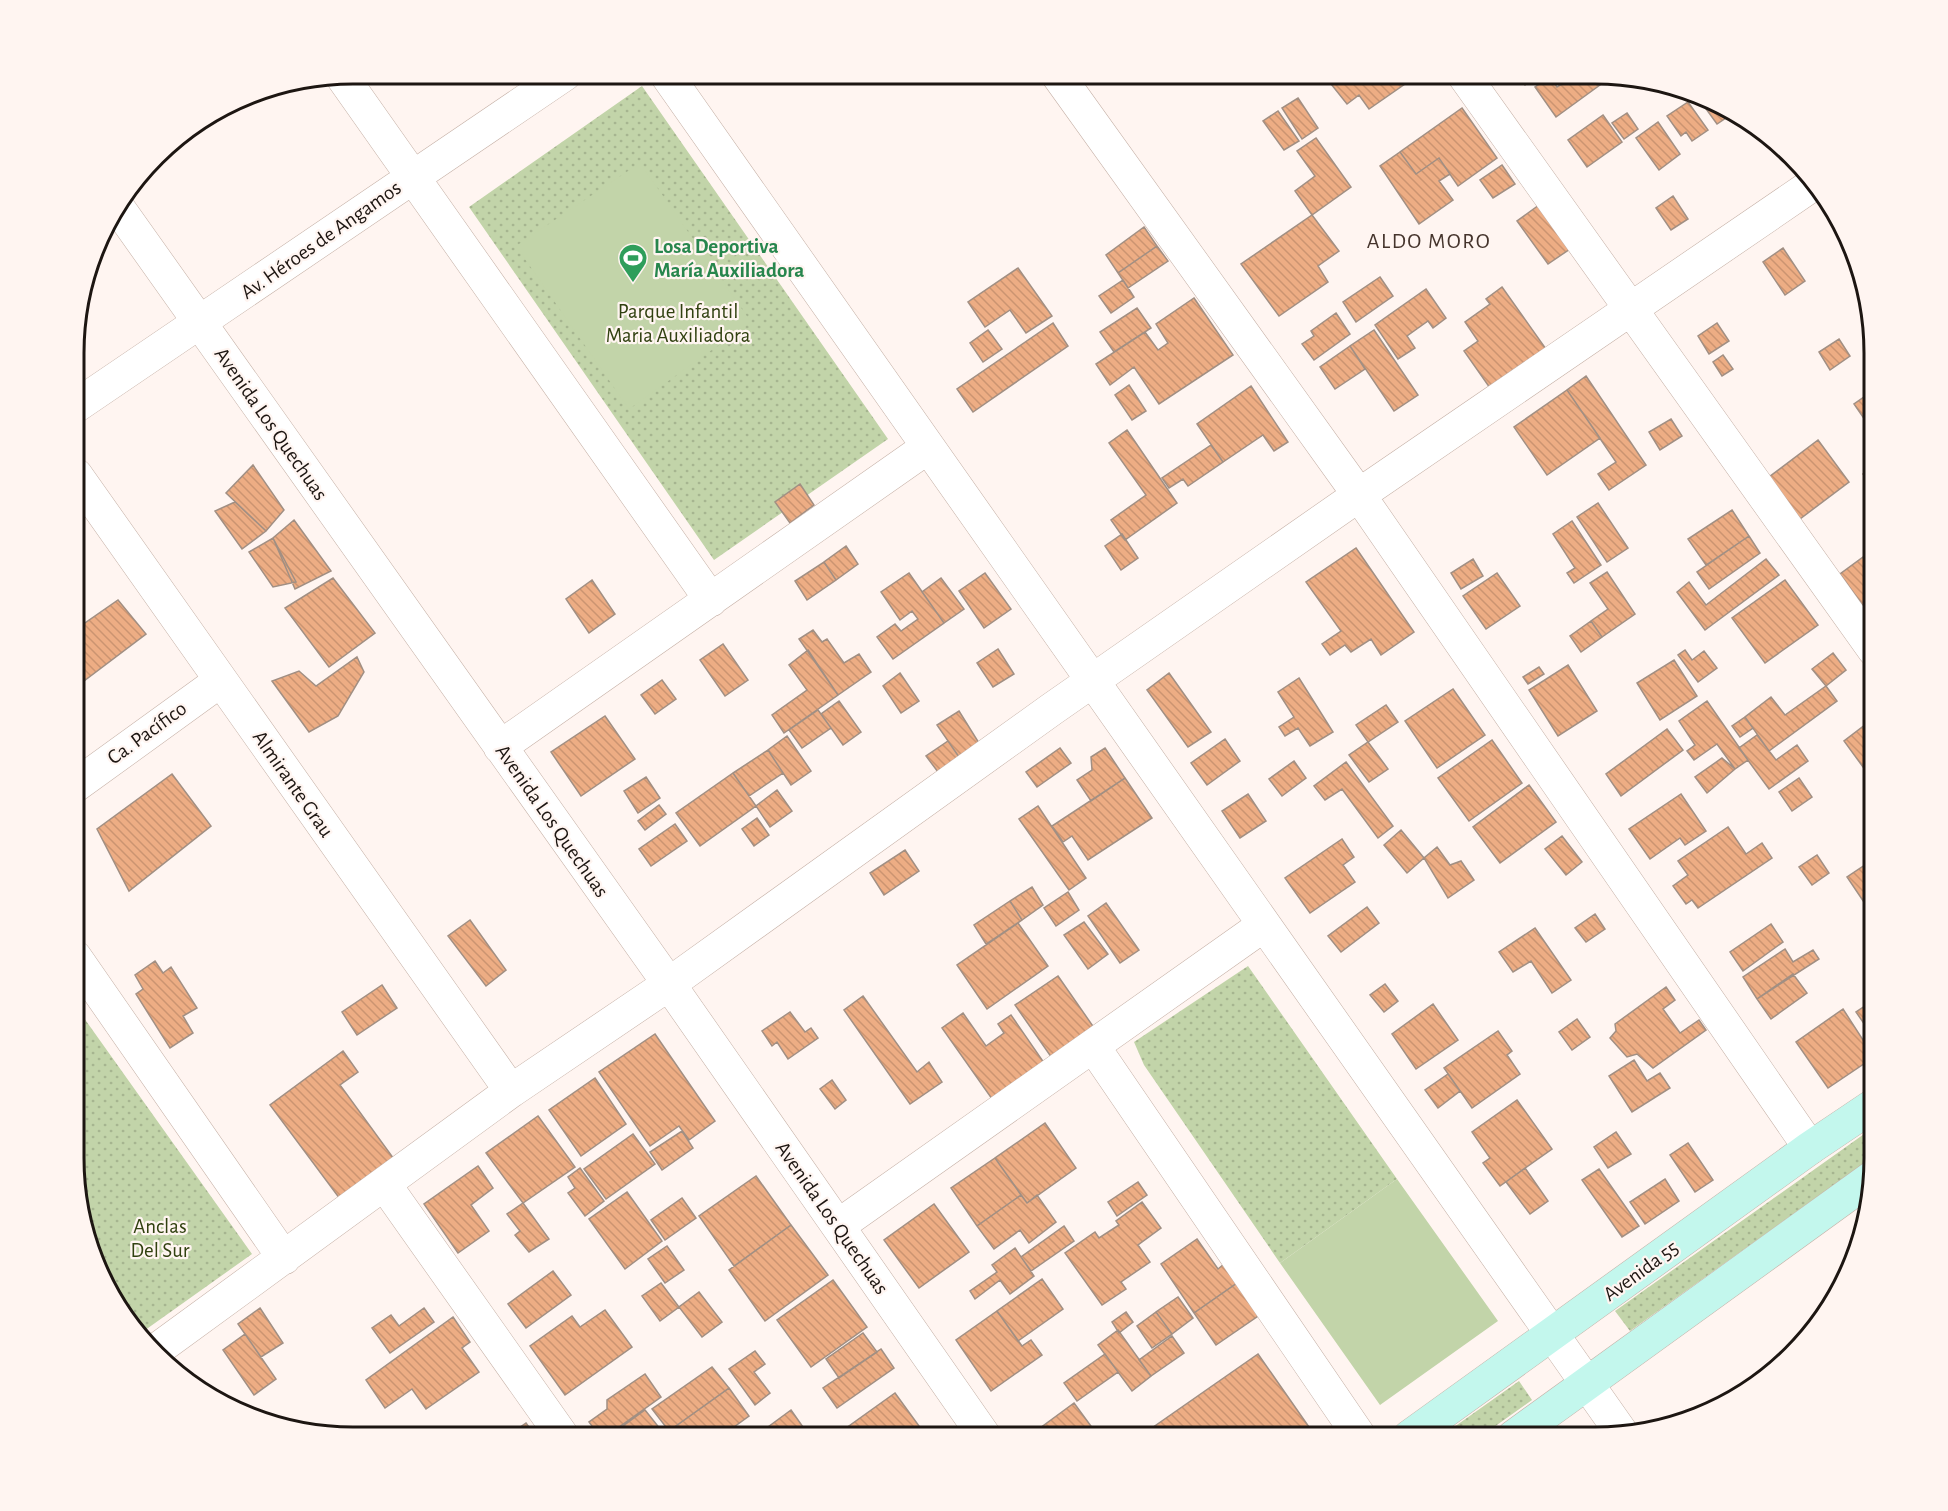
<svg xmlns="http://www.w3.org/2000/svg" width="1948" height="1511" viewBox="0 0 1948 1511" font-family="'Alegreya Sans',sans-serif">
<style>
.grass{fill:url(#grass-dots)}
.pitch{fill:#c2d4a9}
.building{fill:url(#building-back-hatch);stroke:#a18f83;stroke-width:1.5}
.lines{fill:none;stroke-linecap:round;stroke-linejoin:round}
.street-casing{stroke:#c5b0a6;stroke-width:34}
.secondary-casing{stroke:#c5b0a6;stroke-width:34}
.street{stroke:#fff;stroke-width:33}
.secondary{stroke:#c3f7ed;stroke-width:33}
.labels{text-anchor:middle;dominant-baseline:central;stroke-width:4.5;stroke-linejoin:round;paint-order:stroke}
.street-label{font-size:21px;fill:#1d1612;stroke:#fff5f1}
.leisure-label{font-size:21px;font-weight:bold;fill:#27864d;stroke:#fff5f1;text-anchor:start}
.park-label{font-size:21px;fill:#314110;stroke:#fff5f1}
.neighbourhood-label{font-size:22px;letter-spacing:1.5px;fill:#45342c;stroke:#fff5f1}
.rim{fill:none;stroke:#1d1612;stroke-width:3}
</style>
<defs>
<pattern id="grass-dots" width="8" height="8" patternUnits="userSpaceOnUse" patternTransform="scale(1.5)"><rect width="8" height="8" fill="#c2d4a9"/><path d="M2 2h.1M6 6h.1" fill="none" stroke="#a6b590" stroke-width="1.8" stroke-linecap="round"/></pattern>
<pattern id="building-back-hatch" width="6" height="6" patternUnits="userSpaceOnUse" patternTransform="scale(1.5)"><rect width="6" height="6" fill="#edad84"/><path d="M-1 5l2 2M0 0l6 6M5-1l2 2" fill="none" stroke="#cb9471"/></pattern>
</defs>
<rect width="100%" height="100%" fill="#fff5f1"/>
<path class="grass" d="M642 86 888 439 714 560 469 207Z
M1248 966 1397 1179 1280 1263 1144 1065 1134 1042Z
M74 1004 252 1254 141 1333 102 1282 74 1177Z
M1874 1127V1156L1630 1331 1615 1311Z
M1519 1381 1532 1400 1480 1437H1440Z"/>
<path class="pitch" d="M640 163 751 322 629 409 516 246Z
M1397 1179 1498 1321 1380 1405 1280 1263Z"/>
<path class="building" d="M1323 74H1413L1415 77 1369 109 1359 95 1347 104Z
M1517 74H1540L1525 85Z
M1562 74H1615L1556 117 1535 87 1550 77 1557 87 1567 81Z
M1698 94 1702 95 1732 114 1717 124 1696 95Z
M1298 98 1318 128 1302 139 1282 108Z
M1688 102 1708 130 1692 141 1686 132 1681 136 1667 116Z
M1462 108 1497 158 1458 186 1439 158 1416 174 1400 152Z
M1278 111 1299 141 1284 150 1263 121Z
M1627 113 1638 129 1624 139 1612 123Z
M1603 115 1622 142 1587 167 1568 140Z
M1658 122 1680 154 1659 170 1636 138Z
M1316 138 1351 187 1312 215 1295 191 1315 176 1297 151Z
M1400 152 1416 174 1439 158 1450 174 1439 181 1453 200 1419 224 1380 166Z
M1502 165 1515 184 1493 198 1480 180Z
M1673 196 1688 219 1671 230 1656 208Z
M1539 205 1570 249 1548 264 1517 221Z
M1312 215 1339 251 1318 266 1328 282 1279 316 1241 264Z
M1838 219 1846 229 1847 236 1843 238 1832 222Z
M1144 227 1157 246 1118 273 1106 255Z
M1157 246 1168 261 1128 288 1118 273Z
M1783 248 1805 281 1785 295 1763 262Z
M1018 268 1052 316 1026 333 1010 310 985 327 968 302Z
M1380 277 1393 296 1356 322 1343 302Z
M1123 280 1134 297 1111 313 1099 296Z
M1502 287 1546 349 1490 388 1464 351 1478 341 1465 322 1490 304 1486 299Z
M1426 289 1446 318 1433 328 1428 321 1407 336 1415 348 1398 359 1375 325Z
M1194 298 1233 355 1159 404 1134 367 1110 385 1096 364 1145 332 1158 350 1168 343 1156 324Z
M1137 308 1151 328 1114 352 1100 332Z
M1336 313 1350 334 1314 360 1302 344 1314 336 1311 331Z
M1053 323 1068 346 973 412 957 389Z
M1717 323 1729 341 1709 354 1698 336Z
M988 330 1002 349 983 362 970 343Z
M1374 330 1418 395 1394 411 1350 346Z
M1839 339 1850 356 1830 370 1819 352Z
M1350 346 1365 369 1335 389 1320 367Z
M1723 355 1733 369 1722 376 1713 362Z
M1586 376 1646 465 1609 490 1598 474 1616 462 1567 390Z
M1129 385 1146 411 1132 420 1115 395Z
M1251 386 1288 442 1274 451 1263 435 1223 462 1197 424Z
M1567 390 1600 438 1547 475 1514 427Z
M1874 390V433L1854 404Z
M1671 419 1682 436 1660 450 1649 432Z
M1127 430 1177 503 1125 540 1111 520 1146 495 1109 443Z
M1818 440 1849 482 1800 519 1769 477Z
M1211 445 1223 462 1188 486 1183 479 1169 488 1162 478Z
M253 465 284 510 266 531 226 493Z
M1874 467V489L1873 490 1863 474Z
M800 484 814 505 790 523 775 502Z
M235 502 266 531 242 549 215 511Z
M1598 503 1628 548 1607 562 1577 517Z
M1732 510 1749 536 1706 565 1688 539Z
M294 520 331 571 295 589 273 538Z
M1572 521 1601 565 1574 583 1567 573 1575 568 1553 534Z
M1122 534 1138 558 1121 570 1105 546Z
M1749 536 1760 553 1709 589 1697 572Z
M273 538 296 582 273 587 249 552Z
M846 546 858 564 836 580 824 562Z
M1356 548 1414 632 1381 655 1371 639 1351 652 1345 645 1330 655 1322 644 1341 631 1306 582Z
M1874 549V621L1840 574Z
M1473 559 1483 576 1461 589 1451 573Z
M1766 559 1779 575 1705 630 1677 592 1689 582 1706 605Z
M824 562 836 580 807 600 795 581Z
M1607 572 1635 614 1602 637 1591 621 1608 609 1590 583Z
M909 573 944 623 893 659 877 637 895 624 901 631 918 619 912 611 900 620 881 592Z
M985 573 1011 609 984 628 959 591Z
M1497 573 1520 606 1486 629 1463 596Z
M333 578 375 633 329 667 285 608Z
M941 578 964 609 944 623 922 592Z
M592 580 615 614 589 633 566 599Z
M1785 580 1818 625 1765 663 1732 618Z
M118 600 146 634 76 687 75 630Z
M1591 621 1602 637 1581 652 1570 636Z
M813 630 822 642 827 639 844 663 859 654 871 672 838 695 799 639Z
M723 644 748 680 725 696 700 660Z
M998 649 1014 674 993 687 977 663Z
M808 650 838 695 784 733 772 715 807 690 789 665Z
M1685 650 1692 660 1704 651 1717 668 1698 682 1678 655Z
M1833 653 1846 670 1826 686 1812 669Z
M357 657 364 672 338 716 309 732 272 681 299 671 316 686Z
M1674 660 1697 696 1660 720 1637 683Z
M1568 665 1597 711 1558 736 1529 690Z
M1539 667 1544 674 1528 684 1523 677Z
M900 673 919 701 901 713 883 686Z
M1169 673 1211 732 1188 747 1147 690Z
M1299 678 1333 732 1310 746 1298 728 1285 736 1279 727 1294 717 1278 692Z
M662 680 676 699 655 714 641 695Z
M1826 686 1837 701 1769 751 1745 717 1771 697 1785 715Z
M1453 689 1485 735 1437 768 1405 721Z
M839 701 861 732 843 745 821 714Z
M1707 701 1748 760 1735 769 1717 744 1694 760 1687 751 1695 745 1679 721Z
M1386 705 1398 722 1368 742 1356 725Z
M818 710 831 728 802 748 789 730Z
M959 711 979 743 959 757 937 725Z
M605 716 635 759 581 796 551 752Z
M1745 717 1753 728 1740 737 1732 726Z
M1874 718V782L1844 741Z
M1667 729 1683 750 1621 796 1606 774Z
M1757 735 1776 760 1797 745 1808 761 1769 789 1739 748Z
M787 736 811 771 791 785 768 750Z
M1225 739 1240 761 1207 785 1191 763Z
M1492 740 1522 783 1469 821 1438 778Z
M948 741 959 757 938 772 926 756Z
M1368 742 1388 769 1369 782 1349 755Z
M1060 748 1071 763 1037 787 1026 772Z
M1105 748 1125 778 1091 801 1077 780 1092 770 1091 757Z
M768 750 783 773 749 796 733 773Z
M1722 758 1735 769 1707 793 1695 777Z
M1294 761 1306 778 1282 796 1269 779Z
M1346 762 1393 826 1378 838 1342 789 1325 800 1314 786Z
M733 773 756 806 700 846 676 813Z
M172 774 211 826 129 891 97 829Z
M646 777 660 798 638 813 624 791Z
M1125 778 1152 818 1088 860 1072 836 1063 842 1052 826Z
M1799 778 1812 797 1792 811 1779 792Z
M1529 785 1556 822 1500 863 1473 827Z
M777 790 792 811 770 827 756 806Z
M1248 794 1266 821 1240 838 1222 811Z
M1681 794 1706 831 1685 845 1680 838 1650 859 1629 829Z
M659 805 666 814 645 830 638 821Z
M1038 806 1086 878 1069 890 1019 819Z
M757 818 769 835 754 846 742 829Z
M675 824 687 841 651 866 639 849Z
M1728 827 1746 854 1762 843 1772 858 1698 908 1692 900 1686 904 1673 886 1688 875 1678 861Z
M1401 830 1424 858 1407 873 1384 845Z
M1562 836 1582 862 1566 875 1545 849Z
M1342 839 1354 857 1343 865 1355 882 1310 913 1285 878Z
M1437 847 1450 865 1461 861 1474 880 1448 898 1424 858Z
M905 850 919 871 884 895 870 873Z
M1817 855 1829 873 1812 885 1799 867Z
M1874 859V913L1872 914 1847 877Z
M1032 887 1043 905 1022 920 1010 901Z
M1068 892 1079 910 1056 926 1044 908Z
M1010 901 1022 920 986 944 974 925Z
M1106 903 1139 950 1120 963 1088 916Z
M1367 907 1379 923 1341 952 1328 936Z
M1595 914 1605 929 1586 942 1575 928Z
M470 920 506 970 486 986 448 936Z
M1084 922 1108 954 1088 969 1064 935Z
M1018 923 1048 966 987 1009 957 965Z
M1771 924 1783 942 1743 971 1730 952Z
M1535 928 1571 980 1552 993 1531 961 1513 972 1499 952Z
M1785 949 1793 962 1813 950 1819 959 1757 999 1743 977Z
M155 961 163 973 171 967 197 1008 183 1016 193 1033 170 1048 136 994 143 989 135 975Z
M1793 974 1807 993 1771 1019 1757 999Z
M1058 976 1097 1032 1054 1061 1015 1005Z
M1385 984 1398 1001 1384 1012 1370 995Z
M382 985 397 1008 357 1035 342 1012Z
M1666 987 1675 1000 1663 1009 1680 1033 1699 1020 1706 1030 1653 1068 1637 1054 1627 1057 1610 1038 1616 1031 1615 1024Z
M863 996 917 1072 929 1062 942 1082 910 1104 844 1010Z
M1874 1000V1038L1856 1012Z
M1433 1004 1458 1040 1416 1069 1392 1034Z
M1843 1009 1874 1057 1828 1088 1796 1042Z
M790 1012 805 1032 811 1028 818 1038 788 1059 777 1042 772 1046 762 1031Z
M963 1013 986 1046 1004 1033 998 1024 1011 1015 1049 1070 997 1106 942 1028Z
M1577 1019 1590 1037 1572 1050 1559 1032Z
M1498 1031 1512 1051 1507 1055 1520 1074 1472 1108 1444 1068Z
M655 1034 715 1121 689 1140 679 1126 650 1146 599 1072Z
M343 1051 358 1072 340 1085 394 1159 340 1199 270 1105Z
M1634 1060 1647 1081 1660 1073 1670 1088 1632 1112 1609 1076Z
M1448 1074 1460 1091 1438 1108 1425 1090Z
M595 1078 626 1124 581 1156 549 1110Z
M832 1080 846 1100 835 1109 820 1089Z
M1517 1100 1552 1149 1500 1186 1483 1163 1490 1158 1472 1132Z
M538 1116 575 1167 523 1203 486 1153Z
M1045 1123 1076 1168 1027 1203 995 1158Z
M682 1131 693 1148 662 1170 650 1152Z
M1616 1132 1631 1154 1608 1168 1594 1147Z
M633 1134 655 1164 606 1199 584 1169Z
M1688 1143 1713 1180 1695 1192 1670 1155Z
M995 1158 1021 1195 977 1226 951 1188Z
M478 1166 493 1188 471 1205 489 1231 458 1253 424 1204Z
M580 1168 604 1201 585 1216 568 1193 575 1188 568 1177Z
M1525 1168 1548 1201 1530 1214 1506 1182Z
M1599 1169 1639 1226 1622 1237 1582 1180Z
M756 1176 791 1225 734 1266 699 1216Z
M1665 1179 1679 1201 1645 1224 1630 1202Z
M1138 1182 1147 1195 1117 1216 1108 1202Z
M627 1192 662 1241 625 1269 589 1219Z
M1021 1195 1027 1203 1037 1195 1056 1222 1029 1243 1020 1230 994 1249 977 1226Z
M682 1198 696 1218 665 1240 651 1220Z
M1142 1202 1161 1228 1138 1245 1150 1262 1121 1282 1126 1289 1102 1305 1065 1253 1095 1232 1099 1238 1119 1225 1116 1221Z
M523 1203 549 1239 529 1252 515 1235 520 1231 507 1214Z
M934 1204 969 1252 919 1288 884 1240Z
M791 1225 828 1275 765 1321 729 1270Z
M1064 1226 1074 1241 1031 1271 1021 1257Z
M1197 1239 1218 1269 1224 1264 1237 1283 1194 1313 1161 1264Z
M667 1246 684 1270 665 1283 648 1259Z
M1015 1248 1034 1276 1010 1294 1000 1280 975 1299 970 1291 997 1272 992 1265Z
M553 1271 571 1295 526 1328 508 1304Z
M1042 1279 1063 1309 1018 1341 997 1311Z
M833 1280 867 1327 811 1367 777 1320Z
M661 1283 679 1307 660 1321 642 1296Z
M1237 1283 1261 1314 1216 1345 1194 1313Z
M699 1292 722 1322 702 1337 679 1307Z
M1178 1297 1193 1318 1172 1334 1156 1312Z
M260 1308 283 1343 261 1357 238 1324Z
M424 1308 434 1322 390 1353 372 1328 391 1315 399 1326Z
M605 1310 632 1347 565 1395 530 1346 572 1316 580 1327Z
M997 1311 1022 1346 1031 1340 1042 1355 991 1391 956 1340Z
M1126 1312 1133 1322 1119 1333 1112 1322Z
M1156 1312 1172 1334 1152 1348 1137 1326Z
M453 1317 470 1342 462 1348 479 1372 426 1409 412 1389 385 1408 366 1380Z
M1118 1330 1151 1376 1132 1391 1098 1345Z
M863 1333 877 1352 839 1378 826 1359Z
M245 1334 276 1379 254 1395 223 1350Z
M1172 1336 1184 1353 1151 1376 1139 1360Z
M881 1349 894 1368 837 1408 823 1388Z
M755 1351 765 1364 754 1372 770 1393 755 1405 729 1369Z
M1105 1354 1118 1372 1077 1401 1064 1383Z
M1258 1354 1316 1437H1139Z
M712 1367 729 1388 669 1431 652 1409Z
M645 1374 661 1397 605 1437H600L589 1422 607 1409V1400Z
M729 1388 749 1416 720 1437H674L669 1431Z
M895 1393 927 1437H846L842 1431Z
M1074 1403 1099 1437H1034L1032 1434Z
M645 1410 665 1435 662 1437H608Z
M791 1410 810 1437H774L771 1433 768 1427Z
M526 1423 536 1437H506Z"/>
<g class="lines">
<g class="street-casing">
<path id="street" d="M666 74 1621 1432
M1057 74 1359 495 1810 1148
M1463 74 1874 650
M341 75 711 600
M117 206 669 984 985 1437
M76 406 565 74
M76 475 511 1091
M500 747 928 447
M75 786 220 681
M75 957 284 1258
M1093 1046 1360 1437
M385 1185 563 1437
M838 1226 1264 925
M155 1351 511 1091 669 984 1052 709 1359 495 1812 185"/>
</g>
<g class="secondary-casing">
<path id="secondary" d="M1409 1437 1810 1148 1874 1105
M1513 1437 1874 1176"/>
</g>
<use href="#street" class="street"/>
<use href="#secondary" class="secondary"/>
</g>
<defs>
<g id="stadium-pin" transform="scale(1.5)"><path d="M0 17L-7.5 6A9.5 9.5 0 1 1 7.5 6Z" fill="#2e9e5b" stroke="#fff5f1"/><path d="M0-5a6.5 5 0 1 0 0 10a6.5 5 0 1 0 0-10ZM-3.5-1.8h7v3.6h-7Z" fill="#fff"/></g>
</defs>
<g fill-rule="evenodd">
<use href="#stadium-pin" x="633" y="258"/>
</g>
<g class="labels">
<g class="street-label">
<text transform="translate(321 240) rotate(-35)">Av. Héroes de Angamos</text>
<text transform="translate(271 424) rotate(55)">Avenida Los Quechuas</text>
<text transform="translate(147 733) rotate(-36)">Ca. Pacífico</text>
<text transform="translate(293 784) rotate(55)">Almirante Grau</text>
<text transform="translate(552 821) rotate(55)">Avenida Los Quechuas</text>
<text transform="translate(832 1218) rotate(55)">Avenida Los Quechuas</text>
<text transform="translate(1641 1271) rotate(-36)">Avenida 55</text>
</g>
<g class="leisure-label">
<text x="654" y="246">Losa Deportiva<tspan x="654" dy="24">María Auxiliadora</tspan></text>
</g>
<g class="park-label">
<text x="678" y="311">Parque Infantil<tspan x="678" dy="24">Maria Auxiliadora</tspan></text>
<text x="160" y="1226">Anclas<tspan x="160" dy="24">Del Sur</tspan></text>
</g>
<g class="neighbourhood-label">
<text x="1429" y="241">ALDO MORO</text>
</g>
</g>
<path d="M0 0H1948V1511H0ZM353 84H1595A269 269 0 0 1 1864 353V1158A269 269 0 0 1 1595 1427H353A269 269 0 0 1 84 1158V353A269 269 0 0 1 353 84Z" fill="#fff5f1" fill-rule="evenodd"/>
<path class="rim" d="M353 84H1595A269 269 0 0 1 1864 353V1158A269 269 0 0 1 1595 1427H353A269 269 0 0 1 84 1158V353A269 269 0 0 1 353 84Z"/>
</svg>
